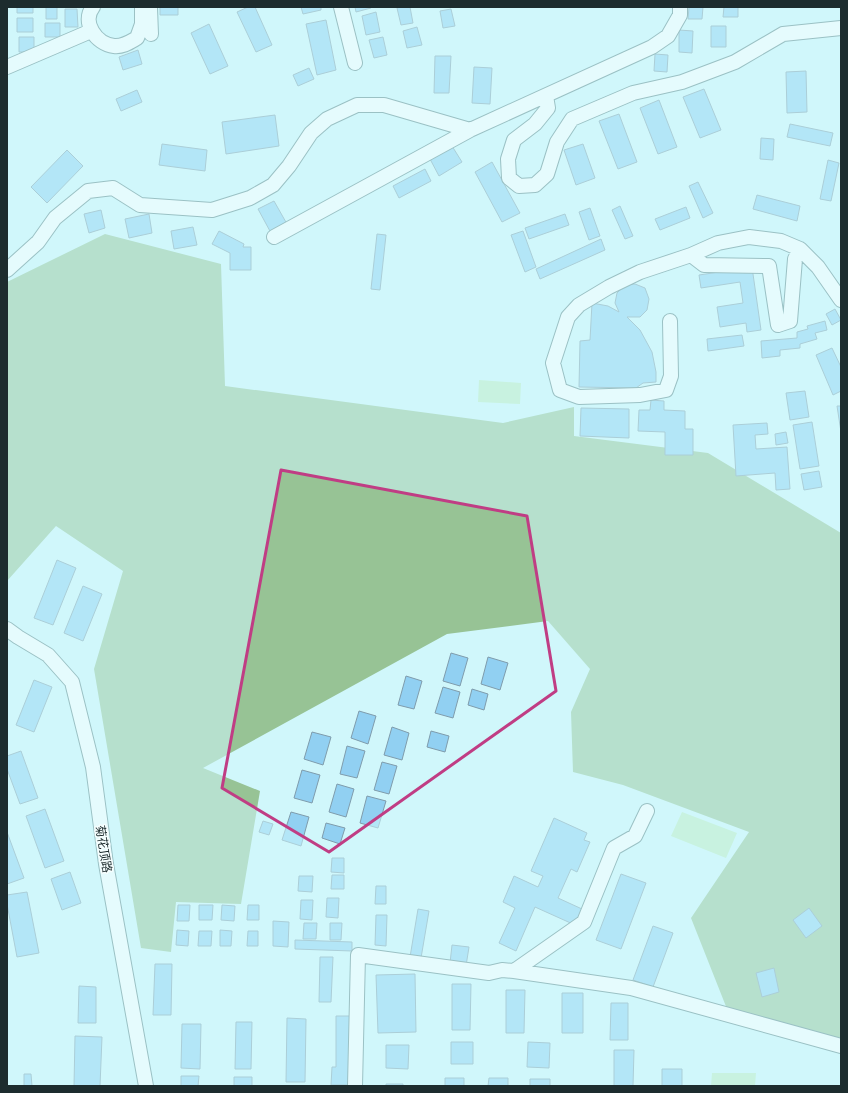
<svg xmlns="http://www.w3.org/2000/svg" width="848" height="1093" viewBox="0 0 848 1093" font-family="'Golos Text','Noto Sans SC',sans-serif">
<style>
.green{fill:#bfecbe}
.forest{fill:#97c395}
.building{fill:#91d0f2;stroke:#7f9cac}
.lines{fill:none;stroke-linecap:round;stroke-linejoin:round}
.minor-casing{stroke:#5b7f82;stroke-width:16}
.minor{stroke:#fff;stroke-width:14}
.marked{fill:none;stroke:#c03d84;stroke-width:3;stroke-linejoin:round}
.labels{text-anchor:middle;dominant-baseline:central;stroke-width:3;stroke-linejoin:round;paint-order:stroke}
.street-label{font-size:12px;fill:#1d2c2e;stroke:#f6fefe}
</style>
<rect width="100%" height="100%" fill="#d0f7fb"/>
<path class="green" d="M479 380 521 383 520 404 478 402Z
M682 812 737 833 726 858 671 836Z
M712 1073H756L755 1086H711Z"/>
<path class="forest" d="M105 234 221 264 225 386 503 423 574 407V436L708 453 841 533V1041L727 1009 691 918 749 832 623 785 573 772 571 712 590 669 548 621 447 634 203 768 260 791 241 904 176 902 171 952 141 948 94 669 123 571 56 526 7 581V282Z"/>
<path class="building" d="M17 7H33V13H17Z
M46 7H57V19H46Z
M160 7H178V15H160Z
M248 7H255L272 45 256 52 237 12Z
M301 7H321V10L303 14Z
M355 7H371V8L356 12Z
M401 7H410L413 23 401 25 397 8Z
M689 7H703L702 19H688Z
M724 7H738V17H723Z
M65 9H77L78 27H65Z
M451 9 455 26 443 28 440 11Z
M376 12 380 32 366 35 362 16Z
M17 18H33V32H17Z
M326 20 336 70 317 75 306 24Z
M45 23H60V37H45Z
M209 24 228 66 210 74 191 33Z
M711 26H726V47H711Z
M417 27 422 45 407 48 403 31Z
M679 30 693 31 692 53 679 52Z
M19 37H34V52H19Z
M383 37 387 55 374 58 369 40Z
M138 50 142 64 123 70 119 57Z
M655 54 668 55 667 72 654 71Z
M435 56H451L449 93H434Z
M474 67 492 68 490 104 472 103Z
M309 68 314 79 298 86 293 75Z
M806 71 807 112 787 113 786 72Z
M704 89 721 130 700 138 683 97Z
M137 90 142 102 121 111 116 99Z
M659 100 677 147 658 154 640 108Z
M619 114 637 162 618 169 599 121Z
M275 115 279 146 226 154 222 122Z
M790 124 833 133 830 146 787 137Z
M761 138 774 139 773 160 760 159Z
M162 144 207 150 205 171 159 165Z
M583 144 595 178 576 185 564 150Z
M452 146 462 162 439 176 430 159Z
M67 150 83 166 47 203 31 187Z
M828 160 839 163 831 201 820 199Z
M492 162 520 213 502 222 475 172Z
M425 169 431 181 399 198 393 186Z
M698 182 713 213 703 218 689 186Z
M757 195 800 206 797 221 753 209Z
M274 201 287 224 271 233 258 209Z
M620 206 633 236 625 239 612 210Z
M686 207 690 218 660 230 655 219Z
M590 208 600 236 589 240 579 212Z
M101 210 105 228 89 233 84 214Z
M149 214 152 233 129 238 125 219Z
M565 214 569 225 529 239 525 228Z
M193 227 197 245 174 249 171 231Z
M219 231 244 244 243 247H251V270H230V253L212 244Z
M523 231 536 267 525 272 511 235Z
M377 234 386 235 380 290 371 289Z
M601 239 605 250 540 279 536 269Z
M752 267 761 330 747 332 746 323 720 327 717 307 743 303 740 282 701 288 699 275Z
M635 284 645 288 649 299 647 310 640 317H627L640 330 652 352 656 372V382L643 383 636 388 579 387 580 341 590 340 592 303 608 306 619 312 615 303 617 293 625 285Z
M835 309 841 320 832 325 826 314Z
M825 321 827 330 815 333 817 339 800 344V348L780 350V356L762 358 761 341 797 338V332L808 329 807 326Z
M742 335 744 346 708 351 707 339Z
M832 348 841 367V391L833 395 816 355Z
M805 391 809 417 790 420 786 393Z
M651 400 664 401V410L685 411V429H693V455H665V432L638 431 639 410H650Z
M837 406H841V432Z
M581 408 629 409V438L580 436Z
M812 422 819 466 800 469 793 425Z
M767 423 768 434 755 435 756 449 787 447 790 489 776 490 775 473 736 476 733 425Z
M786 432 788 443 776 445 775 434Z
M819 471 822 487 804 490 801 474Z
M57 560 76 568 53 625 34 618Z
M83 586 102 594 83 641 64 633Z
M451 653 468 658 460 686 443 681Z
M488 657 508 663 500 690 481 684Z
M406 676 422 681 414 709 398 705Z
M34 680 52 687 34 732 16 725Z
M443 687 460 692 453 718 435 713Z
M472 689 488 694 484 710 468 705Z
M359 711 376 716 368 744 351 738Z
M392 727 409 733 402 760 384 755Z
M431 731 449 736 445 752 427 747Z
M312 732 331 737 323 765 304 759Z
M347 746 365 751 357 778 340 774Z
M21 751 38 798 20 804 7 769V756Z
M382 762 397 766 389 794 374 790Z
M302 770 320 775 312 803 294 798Z
M337 784 354 789 346 817 329 812Z
M367 796 386 801 378 828 360 823Z
M45 809 64 861 45 868 26 816Z
M291 812 309 817 301 846 282 840Z
M554 818 587 833 584 840 590 842 577 872 571 869 558 898 582 909 575 925 535 907 516 951 499 943 515 908 503 902 514 876 538 887 543 876 531 871Z
M263 821 273 824 269 835 259 832Z
M326 823 345 828 340 844 322 838Z
M7 832 24 878 7 884Z
M332 858H344V873L331 872Z
M70 872 81 903 62 910 51 879Z
M621 874 646 883 621 949 596 940Z
M332 875H344V889H331Z
M299 876H313L312 892 298 891Z
M376 886H386V904H375Z
M27 892 39 953 17 957 7 904V895Z
M327 898H339L338 918 326 917Z
M301 900H313L312 920 300 919Z
M178 905H190L189 921H177Z
M199 905H213L212 920H199Z
M222 905 235 906 234 921 221 920Z
M248 905H259V920H247Z
M809 908 822 926 806 938 793 920Z
M418 909 429 911 421 958 410 957Z
M376 915H387L386 946 375 945Z
M273 921 289 922 288 947 273 946Z
M304 923H317L316 939H303Z
M330 923H342L341 940H330Z
M653 926 673 933 653 987 633 980Z
M177 930 189 931 188 946 176 945Z
M220 930 232 931 231 946H220Z
M199 931H212L211 946H198Z
M248 931H258V946H247Z
M295 940 352 942V951L295 949Z
M452 945 469 947 466 966 450 963Z
M320 957H333L331 1002H319Z
M155 964H172L171 1015H153Z
M774 968 779 992 762 997 756 973Z
M415 974 416 1032 378 1033 376 975Z
M452 984H471L470 1030H452Z
M79 986 96 987V1023H78Z
M506 990H525L524 1033H506Z
M562 993H583V1033H562Z
M611 1003H628V1040H610Z
M336 1016H354L349 1085H331L332 1067H336Z
M287 1018 306 1019 305 1082H286Z
M236 1022H252L251 1069H235Z
M182 1024H201L200 1069 181 1068Z
M75 1036 102 1037 100 1086H74Z
M451 1042H473V1064H451Z
M528 1042 550 1043 549 1068 527 1067Z
M386 1045H409L408 1069 386 1068Z
M614 1050H634L633 1086H614Z
M662 1069H682V1086H662Z
M24 1074H31L32 1086H24Z
M181 1076H199L198 1086H181Z
M234 1077H252V1086H234Z
M445 1078H464V1086H445Z
M489 1078H508V1086H488Z
M530 1079H550V1086H530Z
M386 1084H403V1086H386Z"/>
<g class="lines">
<g class="minor-casing">
<path id="minor" d="M93 7C81 22 96 44 114 46 123 47 130 42 137 38L142 24V7
M341 7 355 63
M150 8 151 34
M7 67 91 31
M546 96 548 108 535 124 514 140 508 159 509 178 519 186 535 185 547 174 557 142 572 119 633 93 682 82 735 62 783 34 841 28
M274 237 470 130 652 47 668 36 680 15V7
M691 255 704 265 769 266 778 325 790 321 795 259 800 249
M7 270 38 242 55 218 88 191 113 188 140 205 212 210 250 198 273 185 289 166 311 133 327 119 357 105H384L470 130
M670 321 671 376 666 390 640 395 579 397 560 390 553 363 568 317 579 305 609 287 640 272 691 255 718 243 749 237 781 241 800 249 818 267 841 300
M7 629 18 637 48 655 72 682 93 767 106 864 146 1086
M514 971 584 922 614 848 635 836 647 811
M355 1086 358 955 489 973 502 970 514 971 631 988 841 1046"/>
</g>
<use href="#minor" class="minor"/>
</g>
<path d="M0 0H848V1093H0ZM281 470 527 516 556 691 329 852 222 788Z" fill="#d0f7fb" fill-opacity=".55" fill-rule="evenodd"/>
<path class="marked" d="M281 470 527 516 556 691 329 852 222 788Z"/>
<g class="labels">
<g class="street-label">
<text transform="translate(104 849) rotate(81)">菊花顶路</text>
</g>
</g>
<rect width="848" height="1093" fill="none" stroke="#1d2c2e" stroke-width="16"/>
</svg>
